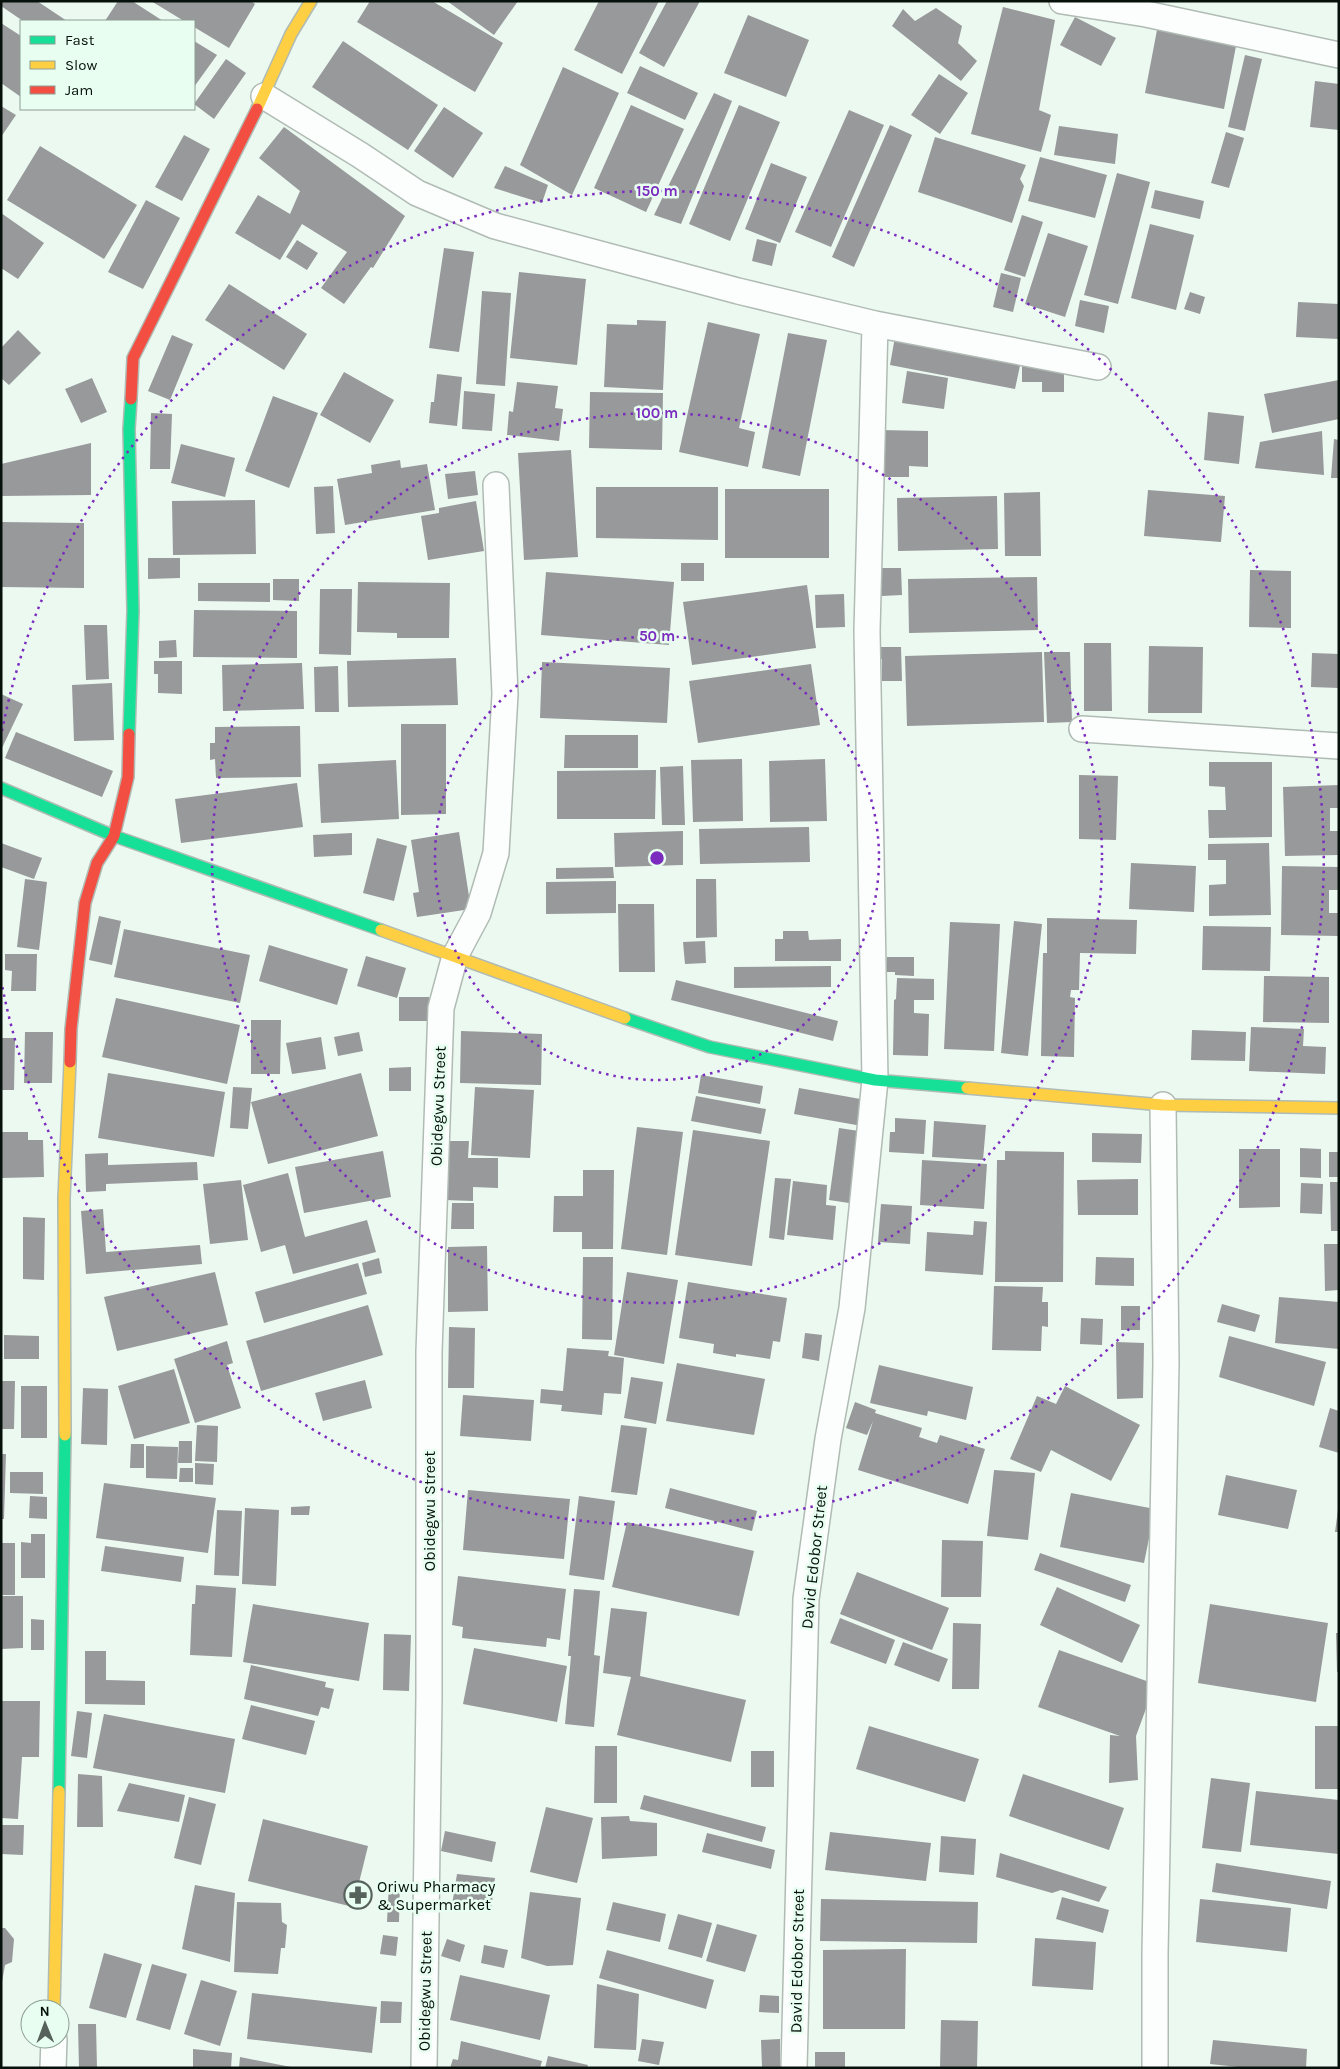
<svg xmlns="http://www.w3.org/2000/svg" width="1340" height="2069" viewBox="0 0 1340 2069" font-family="Karla,sans-serif">
<style>
.building{fill:#97999a}
.lines{fill:none;stroke-linecap:round;stroke-linejoin:round}
.street-casing{stroke:#b0bbb4;stroke-width:28}
.fast-casing{stroke:#b0bbb4;stroke-width:14}
.slow-casing{stroke:#b0bbb4;stroke-width:14}
.jam-casing{stroke:#b0bbb4;stroke-width:14}
.street{stroke:#fcfefd;stroke-width:25}
.fast{stroke:#16e098;stroke-width:11}
.slow{stroke:#ffcf43;stroke-width:11}
.jam{stroke:#f24e42;stroke-width:11}
.ring{fill:none;stroke:#7b2cbf;stroke-width:2.5;stroke-dasharray:2.5 5}
.labels{text-anchor:middle;dominant-baseline:central;stroke-width:5;stroke-linejoin:round;paint-order:stroke}
.street-label{font-size:16px;fill:#07110b;stroke:#e7fef0}
.poi-label{font-size:16px;fill:#07110b;stroke:#e7fef0;text-anchor:start}
.centre{fill:#7b2cbf;stroke:#e7fef0;stroke-width:2.5}
.ring-label{font-size:15px;text-anchor:middle;font-weight:bold;fill:#7b2cbf;stroke:#e7fef0;stroke-width:5;stroke-linejoin:round;paint-order:stroke}
</style>
<rect width="100%" height="100%" fill="#ecf9f1"/>
<path class="building" d="M1 1H37L67 21H23L1 6Z
M118 1H132L163 21H105Z
M151 1H251L255 4 229 48 194 27V21H184Z
M370 1H432L503 43 475 92 357 22Z
M447 1H518L494 35Z
M599 1H659L622 74 574 50Z
M667 1H700L664 67 639 53Z
M1003 7 1055 20 1039 110 1051 115 1041 152 971 134Z
M936 8 962 26 958 43 977 61 961 81 892 26 903 9 915 21Z
M748 15 809 40 786 97 724 73Z
M1075 17 1116 38 1101 66 1060 45Z
M1 23 21 36V97L1 83Z
M1157 30 1236 46 1224 109 1145 93Z
M194 41 217 55 194 87Z
M343 41 438 105 408 150 312 87Z
M1245 55 1262 59 1245 131 1228 127Z
M226 59 246 73 214 119 194 104Z
M640 66 698 93 685 120 627 93Z
M563 67 619 93 572 195 520 165Z
M939 74 968 93 940 134 911 115Z
M1315 81 1339 84V130L1310 127Z
M714 93 732 101 681 224 654 215Z
M631 105 684 129 646 212 594 188Z
M739 105 780 122 730 241 689 224Z
M1 106 16 115 1 137Z
M444 107 483 133 453 178 414 151Z
M849 110 884 125 831 247 795 232Z
M890 125 912 135 854 267 832 257Z
M1059 126 1118 134 1115 164 1054 155Z
M284 127 405 216 373 268 371 267 344 304 321 288 347 252 302 224 280 260 235 233 258 195 290 214 300 191 259 158Z
M1226 132 1244 138 1229 188 1211 183Z
M184 135 210 149 182 201 155 187Z
M935 137 1026 165 1020 179 1024 186 1012 223 918 192Z
M40 146 137 205 104 259 7 200Z
M1040 157 1107 175 1095 218 1028 201Z
M771 163 807 177 780 243 745 229Z
M505 166 548 185 542 203 494 188Z
M1117 173 1150 182 1118 304 1084 295Z
M1155 190 1204 201 1200 219 1151 208Z
M146 200 180 218 143 289 108 272Z
M1 213 44 243 18 279 1 268Z
M1022 215 1043 222 1025 277 1004 270Z
M1150 224 1194 235 1176 310 1131 298Z
M1048 233 1088 246 1065 317 1025 304Z
M757 239 777 244 772 266 752 261Z
M297 240 318 253 307 270 286 257Z
M444 248 474 252 459 352 429 348Z
M519 272 586 279 577 365 510 358Z
M1001 273 1021 278 1013 312 993 307Z
M229 284 307 334 284 370 205 320Z
M482 291 511 293 505 386 476 384Z
M1190 292 1205 297 1200 314 1184 309Z
M1080 300 1109 306 1104 333 1075 326Z
M1298 302 1339 304V339L1296 337Z
M637 320 666 321 663 390 604 387 607 324 637 325Z
M708 322 760 334 739 428 755 432 748 467 679 452Z
M18 330 41 353 9 385 1 378V348Z
M788 333 827 340 800 476 762 468Z
M172 335 193 344 170 400 148 391Z
M895 337 1021 361 1015 389 890 365Z
M1022 363H1064V392H1042V382H1022Z
M907 371 948 378 944 409 902 403Z
M344 372 394 400 370 443 320 415Z
M437 374 462 377 457 426 429 423 431 402H434Z
M92 378 107 412 81 423 65 389Z
M1339 380V419L1272 433 1264 394Z
M517 382 558 386 555 408 563 409 559 441 507 435 509 411 513 412Z
M464 391 495 394 492 431 462 429Z
M590 392 663 393 662 450 589 448Z
M273 396 318 413 289 488 245 471Z
M1208 412 1244 416 1239 464 1204 460Z
M151 413 172 414 170 469H150Z
M880 430 928 431V467L909 466V477H878Z
M1322 431 1324 475 1255 468 1260 442Z
M1334 439 1339 440V478H1331Z
M91 443V495L1 496V464Z
M181 444 235 458 225 497 171 483Z
M571 450 578 557 524 560 518 453Z
M400 460 401 468 427 464 435 510 345 525 337 479 372 473 371 465Z
M475 471 478 495 448 499 445 474Z
M333 486 335 533 316 534 314 487Z
M596 487H718V540L596 538Z
M725 489H829V558H725Z
M1148 490 1225 496 1221 542 1144 536Z
M1040 492 1041 556H1005L1004 493Z
M997 496 998 549 898 551 897 498Z
M255 500 256 554 173 555 172 501Z
M476 501 484 551 428 560 421 516 439 513V508Z
M1 522 84 523V588L1 587Z
M148 558H180V578L148 579Z
M681 563H704V581H681Z
M882 568H901L902 595 882 596Z
M1250 570 1291 571V628L1249 627Z
M546 572 674 582 669 645 541 635Z
M1037 577 1038 630 909 633 908 579Z
M273 579H299V601L273 600Z
M358 582 450 583 449 638H397V633L357 632Z
M198 583H270V602L198 601Z
M807 585 816 648 692 665 683 602Z
M320 589H352L351 655 319 654Z
M844 594 845 627 816 628 815 595Z
M194 610 297 611V658L193 657Z
M84 625H107L109 679 86 680Z
M176 640 177 657 159 658V641Z
M1084 643H1111L1112 711H1084Z
M1149 646 1203 647 1202 713H1148Z
M878 647H901L902 681H882V659H879Z
M1042 652 1044 722 907 726 905 656Z
M1044 652H1070L1072 722 1047 723Z
M1312 653 1339 654V688L1311 687Z
M456 658 458 705 348 707 347 661Z
M154 661H182V694L158 693V674H154Z
M542 662 670 668 667 723 540 718Z
M302 663 304 709 223 711 222 665Z
M811 664 820 725 698 743 689 681Z
M338 666 339 712H315L314 667Z
M112 683 114 740 74 741 72 685Z
M1 694 23 704 1 750Z
M401 724H446V814L401 815Z
M300 726 301 777 216 778 215 759 210 760V743H215V727Z
M16 732 113 771 102 797 5 758Z
M565 735H638V768H564Z
M742 759 743 821 693 822 691 760Z
M825 759 827 821 770 822 769 761Z
M396 760 399 819 321 823 318 764Z
M1209 762H1272V837L1209 838 1208 810H1226L1225 787 1209 786Z
M683 766 685 825H662L660 767Z
M656 770 655 819H557V771Z
M1079 775 1118 776 1116 840 1079 839Z
M297 783 303 827 181 843 175 799Z
M1339 785V808H1330V831H1339V855L1285 856 1283 787Z
M809 827 810 862 700 864 699 829Z
M683 831V865L615 867 614 833Z
M459 832 471 909 417 917 413 893 419 892 411 840Z
M352 833V855L314 857 313 835Z
M377 838 407 846 394 901 363 893Z
M1 843 42 858 34 879 1 867Z
M1269 843 1271 915 1209 916V885L1226 884V860H1208V844Z
M1131 863 1196 866 1194 912 1129 909Z
M1282 866 1339 867V890H1329V913H1339V936L1281 935Z
M613 867 614 878 556 879V868Z
M25 879 47 882 39 950 17 947Z
M696 879H716L717 937 696 938Z
M616 881V913L546 914V882Z
M618 904H654L655 972H619Z
M99 916 121 921 112 965 89 960Z
M1047 918 1137 920 1136 954 1080 953 1079 990H1071L1070 997 1075 998 1074 1057 1041 1056 1043 953H1047Z
M1014 921 1042 924 1028 1056 1001 1053Z
M950 922 1000 924 994 1051 944 1049Z
M1203 926 1271 927 1270 971 1202 970Z
M124 929 250 955 240 1003 114 977Z
M783 931H808L809 940 841 939V961H775V939H783Z
M705 941 706 963 685 964 683 942Z
M269 945 348 969 337 1005 259 981Z
M5 954H37L36 991H11L12 971 5 970Z
M366 956 406 968 397 998 357 986Z
M887 957H914V976L895 975V972H886Z
M831 966V987L734 988V967Z
M1264 976 1329 977V1023L1263 1022Z
M897 978 934 979V1000H914V1013L929 1014 928 1056 893 1055 894 1000 896 999Z
M676 980 838 1021 833 1041 671 1000Z
M399 997H429V1021H399Z
M116 998 240 1025 227 1084 102 1057Z
M251 1020H281L280 1074H251Z
M1251 1027 1304 1029 1303 1046 1326 1047 1325 1074 1249 1071Z
M1192 1030 1246 1032 1245 1061 1191 1060Z
M461 1031 542 1034 541 1085 460 1083Z
M25 1032H53L52 1083H24Z
M359 1032 363 1051 338 1056 334 1037Z
M321 1037 326 1069 292 1074 286 1043Z
M1 1038H15L14 1090H1Z
M411 1067V1091H389V1068Z
M108 1073 225 1092 214 1157 98 1138Z
M361 1073 378 1136 268 1164 251 1102Z
M701 1075 763 1086 760 1104 698 1093Z
M233 1087 252 1088 248 1129 230 1128Z
M475 1087 534 1090 530 1158 471 1155Z
M799 1088 866 1100 862 1126 794 1114Z
M696 1096 766 1109 761 1134 691 1121Z
M895 1118 926 1120 924 1154 889 1152 890 1132H895Z
M934 1121 986 1125 983 1160 932 1157Z
M637 1127 683 1132 667 1255 621 1249Z
M839 1128 859 1131 849 1203 829 1200Z
M693 1130 770 1141 752 1266 675 1255Z
M1 1132H28V1140H43L44 1177 1 1178Z
M1092 1133 1142 1134 1141 1163 1092 1162Z
M446 1141H469L468 1158H498V1188L473 1187V1201L445 1200Z
M1300 1148 1321 1149V1178L1300 1177Z
M1239 1149H1280V1207L1239 1208Z
M383 1151 391 1197 304 1213 295 1167Z
M1005 1151 1064 1152 1063 1282H995L997 1160H1005Z
M1329 1152H1339V1177H1329Z
M108 1153V1165L197 1162 198 1180 106 1184V1191L86 1192 85 1154Z
M922 1160 987 1164 984 1209 920 1205Z
M583 1170H614L613 1249H582V1232H553L554 1196H583Z
M288 1173 305 1237 367 1220 376 1252 293 1274 285 1245 261 1252 243 1185Z
M775 1178 791 1179 784 1240 769 1238Z
M1138 1179V1215H1078L1077 1180Z
M241 1180 248 1240 210 1244 203 1184Z
M793 1181 827 1185 826 1205 836 1206 833 1240 787 1235Z
M1330 1182H1339V1231H1331Z
M1301 1183 1323 1184 1322 1214 1300 1213Z
M452 1203H474V1229H451Z
M881 1204 912 1206 910 1244 878 1242Z
M103 1209 106 1252 200 1245 202 1264 86 1274 81 1211Z
M23 1217 45 1218 44 1280 23 1279Z
M974 1221 987 1222 983 1275 925 1271 927 1232 973 1235Z
M1324 1244H1339V1290L1325 1291Z
M487 1246 488 1311 448 1312V1247Z
M583 1257H613L612 1340 582 1339Z
M1096 1257 1134 1258V1286L1095 1285Z
M379 1258 382 1273 365 1277 362 1263Z
M358 1263 367 1294 264 1323 255 1292Z
M215 1272 228 1325 117 1351 104 1297Z
M627 1272 678 1280 664 1364 614 1355Z
M688 1282 787 1298 780 1342 773 1341 770 1359 736 1354V1357L713 1353 714 1344 679 1338Z
M994 1286 1043 1287 1042 1302H1048V1327L1042 1326 1041 1351 992 1350Z
M1279 1297 1339 1302V1349L1275 1343Z
M1222 1304 1260 1315 1255 1332 1217 1322Z
M368 1305 383 1355 261 1391 246 1341Z
M1121 1306H1140V1330H1121Z
M1081 1318 1103 1319 1102 1345 1080 1344Z
M449 1327 475 1328 474 1388H448Z
M805 1333 822 1335 819 1361 802 1358Z
M4 1335 39 1336V1359H4Z
M1229 1336 1326 1362 1314 1406 1219 1377Z
M227 1341 233 1363 227 1365 241 1408 195 1423 174 1359Z
M1116 1342 1144 1343 1143 1398 1117 1399Z
M567 1348 609 1351 608 1356 624 1358 621 1394 604 1393 602 1415 561 1411 562 1405 540 1403 541 1389 563 1391Z
M677 1363 765 1379 754 1435 666 1421Z
M879 1365 973 1387 966 1420 928 1411 927 1416 870 1403Z
M174 1369 190 1423 134 1439 118 1386Z
M631 1377 663 1382 656 1424 624 1418Z
M365 1380 372 1408 323 1421 315 1393Z
M1 1381H15L14 1429H1Z
M21 1386H47V1438H21Z
M1065 1386 1140 1425 1111 1481 1051 1450 1041 1472 1010 1459 1037 1396 1056 1404Z
M83 1388 108 1389 107 1445 81 1444Z
M463 1395 534 1400 531 1441 460 1436Z
M855 1402 876 1410 875 1413 922 1428 919 1437 937 1443 940 1435 985 1449 968 1504 858 1470 873 1421 867 1435 846 1428Z
M1330 1408 1339 1411V1453L1319 1447Z
M197 1425 218 1426 217 1462 195 1461Z
M621 1425 647 1428 637 1495 611 1492Z
M179 1441H192V1463H178Z
M131 1444H144V1468H130Z
M146 1446 178 1447 177 1479 146 1478Z
M1 1454H6L4 1519H1Z
M195 1463 214 1464 213 1485 195 1484Z
M180 1468H193V1482H179Z
M994 1470 1035 1473 1028 1540 987 1536Z
M10 1472H43V1494L10 1493Z
M1226 1475 1297 1490 1288 1529 1218 1515Z
M104 1483 216 1498 208 1553 96 1538Z
M670 1488 757 1511 752 1531 665 1508Z
M468 1490 570 1499 564 1559 463 1550Z
M1071 1493 1155 1509 1144 1563 1060 1547Z
M30 1496 47 1497V1519L29 1518Z
M579 1496 615 1501 604 1580 569 1575Z
M310 1506 309 1515H291V1507Z
M245 1508 279 1510 276 1586 242 1584Z
M217 1510 242 1511 239 1576 214 1575Z
M1338 1510H1339V1532H1335Z
M627 1522 754 1551 739 1616 612 1587Z
M31 1534H45V1578H21V1542L31 1543Z
M942 1540 983 1541 981 1597H941Z
M1 1543H15V1595H1Z
M105 1546 184 1557 181 1582 101 1571Z
M1040 1553 1131 1585 1125 1602 1034 1570Z
M857 1572 949 1608 932 1650 840 1614Z
M458 1576 566 1589 560 1640 547 1638 546 1647 462 1638 463 1627 452 1625Z
M196 1585 236 1588 232 1657 190 1655 192 1604H195Z
M1057 1587 1140 1625 1122 1663 1040 1625Z
M574 1589 600 1591 594 1655 600 1656 594 1727 565 1724 571 1656H568Z
M1 1596H23V1648L1 1649Z
M253 1604 369 1623 359 1681 243 1662Z
M1210 1604 1328 1623 1316 1702 1198 1683Z
M611 1608 647 1612 640 1676 746 1700 731 1762 617 1735 631 1677 603 1673Z
M840 1618 895 1640 886 1664 830 1643Z
M31 1619 44 1620V1650H31Z
M953 1623 981 1624 979 1689H952Z
M1336 1633H1339V1672H1337Z
M384 1634 411 1635 409 1691 383 1690Z
M903 1642 948 1659 939 1682 894 1665Z
M474 1648 567 1666 557 1722 463 1704Z
M1059 1650 1155 1684 1136 1736 1138 1780 1109 1783 1110 1735 1120 1736 1038 1707Z
M85 1651H106V1680L145 1681V1705L85 1704Z
M251 1665 326 1682 325 1687 334 1689 329 1709 321 1707 318 1716 244 1699Z
M1 1701H40L39 1757H22L18 1819 1 1818Z
M251 1705 315 1721 306 1755 242 1739Z
M77 1711 92 1713 87 1758 71 1756Z
M104 1714 235 1739 225 1793 93 1768Z
M869 1726 979 1759 965 1802 856 1769Z
M1315 1726H1339V1789H1315Z
M595 1746H617V1803H594Z
M751 1751H774V1787H751Z
M78 1774 102 1776 103 1827H77Z
M1023 1774 1124 1808 1109 1850 1009 1816Z
M1211 1778 1250 1783 1241 1852 1202 1848Z
M129 1783 185 1795 179 1822 117 1811Z
M1256 1791 1339 1800V1854L1250 1845Z
M644 1795 766 1827 762 1842 640 1809Z
M189 1797 216 1804 201 1865 174 1858Z
M546 1807 593 1818 577 1883 530 1872Z
M629 1816 630 1821 657 1823V1856L602 1859 601 1817Z
M263 1819 368 1846 353 1907 248 1881Z
M1 1825H24L23 1855 1 1854Z
M445 1831 496 1842 492 1862 441 1851Z
M830 1832 931 1843 926 1881 825 1870Z
M707 1833 775 1850 771 1869 702 1852Z
M941 1836 976 1839 974 1875 939 1872Z
M1000 1853 1107 1887 1099 1902 1061 1890 1052 1893 996 1877Z
M1216 1863 1331 1881 1327 1909 1212 1892Z
M457 1874 495 1878 491 1910 452 1905Z
M389 1882H400L399 1922H387Z
M195 1885 235 1893 230 1962 182 1949Z
M530 1892 581 1898 573 1965 547 1966 521 1958Z
M1062 1897 1109 1910 1103 1933 1056 1919Z
M821 1899 978 1902 977 1943 820 1941Z
M1200 1899 1291 1908 1287 1952 1196 1942Z
M237 1902 281 1903 282 1922 287 1925 285 1948H281L278 1974 234 1972Z
M613 1902 666 1914 660 1942 606 1930Z
M678 1914 712 1923 702 1958 668 1949Z
M717 1924 757 1935 745 1972 706 1961Z
M1 1928H5L14 1939 12 1962 5 1965 2 1982Z
M383 1935 398 1937 396 1956 380 1954Z
M1035 1938 1096 1942 1093 1990 1032 1986Z
M447 1939 465 1945 460 1962 441 1956Z
M484 1945 508 1950 504 1968 481 1963Z
M906 1949 905 2029H823V1950Z
M607 1950 714 1980 706 2009 599 1978Z
M104 1953 142 1964 126 2018 89 2008Z
M152 1964 187 1974 170 2030 136 2020Z
M460 1975 550 1995 540 2040 450 2020Z
M201 1980 237 1991 220 2046 184 2034Z
M597 1984 639 1994 636 2050 594 2048Z
M252 1993 377 2007 372 2053 247 2039Z
M760 1995 779 1996V2013L759 2012Z
M381 2001 402 2002 401 2023H380Z
M941 2020 978 2021 977 2068H940Z
M78 2024H96L97 2068H79Z
M642 2039 664 2042 659 2065 638 2061Z
M780 2039V2068H762L761 2040Z
M1213 2040 1307 2049 1306 2068H1247L1210 2064Z
M461 2041 542 2061 540 2068H450L453 2059 458 2060Z
M193 2049 232 2053 231 2068H193Z
M815 2052H845V2068H815Z
M548 2056 588 2065 587 2068H545Z
M240 2057 291 2067V2068H239Z"/>
<g class="lines">
<g class="street-casing">
<path id="street" d="M1062 1 1146 14 1339 55
M264 96 360 155 417 193 495 226 738 291 875 324 1098 367
M1082 729 1339 746
M53 2068 54 2039
M424 2068 429 1696V1352L441 1008 455 956 478 913 496 853 505 694 496 485
M794 2068 806 1599 828 1439 852 1308 875 1080 867 631 875 324
M1155 2068V1954L1166 1363 1163 1105"/>
</g>
<g class="fast-casing">
<path id="fast" d="M129 734 133 611 129 429 131 399
M1 788 114 836 381 930
M625 1018 710 1047 875 1080 967 1088
M59 1791 65 1435"/>
</g>
<g class="slow-casing">
<path id="slow" d="M257 109 291 34 311 1
M381 930 625 1018
M967 1088 1163 1105 1339 1108
M65 1435 64 1198 70 1062
M54 2009 59 1791"/>
</g>
<g class="jam-casing">
<path id="jam" d="M131 399 133 358 257 109
M70 1062 71 1029 85 903 97 863 114 836 128 777 129 734"/>
</g>
<use href="#street" class="street"/>
<use href="#fast" class="fast"/>
<use href="#slow" class="slow"/>
<use href="#jam" class="jam"/>
</g>
<g class="ring">
<circle cx="657" cy="858" r="222"/>
<circle cx="657" cy="858" r="445"/>
<path d="M2 731A667 667 0 1 1 2 985"/>
</g>
<defs>
<g id="pharmacy-ring" transform="scale(1.4375)"><circle r="9.5" fill="#e7fef0" stroke="#57625c" stroke-width="1.5"/><path d="M-2-6h4v4h4v4h-4v4h-4v-4h-4v-4h4Z" fill="#57625c"/></g>
</defs>
<g fill-rule="evenodd">
<use href="#pharmacy-ring" x="358" y="1895"/>
</g>
<g class="labels">
<g class="street-label">
<text transform="translate(438 1106) rotate(-88)">Obidegwu Street</text>
<text transform="translate(429 1511) rotate(-90)">Obidegwu Street</text>
<text transform="translate(814 1557) rotate(-84)">David Edobor Street</text>
<text transform="translate(797 1961) rotate(-89)">David Edobor Street</text>
<text transform="translate(425 1991) rotate(-89)">Obidegwu Street</text>
</g>
<g class="poi-label">
<text x="377" y="1886">Oriwu Pharmacy<tspan x="377" dy="18">&amp; Supermarket</tspan></text>
</g>
</g>
<circle cx="657" cy="858" r="8" class="centre"/>
<g class="ring-label">
<text x="657" y="196">150 m</text>
<text x="657" y="418">100 m</text>
<text x="657" y="641">50 m</text>
</g>
<rect width="1340" height="2069" fill="none" stroke="#07110b" stroke-width="5"/>
<rect x="20" y="20" width="175" height="90" fill="#e7fef0" stroke="#8d9f94"/>
<rect x="30" y="36" width="25" height="8" fill="#16e098" stroke="#8d9f94"/>
<text x="65" y="45" font-size="15" fill="#07110b">Fast</text>
<rect x="30" y="61" width="25" height="8" fill="#ffcf43" stroke="#8d9f94"/>
<text x="65" y="70" font-size="15" fill="#07110b">Slow</text>
<rect x="30" y="86" width="25" height="8" fill="#f24e42" stroke="#8d9f94"/>
<text x="65" y="95" font-size="15" fill="#07110b">Jam</text>
<g transform="translate(45 2024) rotate(359)"><circle r="24" fill="#e7fef0" stroke="#8d9f94"/>
<path d="M0-4L9 19L0 12L-9 19Z" fill="#57625c"/>
<text y="-8" font-size="14" font-weight="bold" text-anchor="middle" fill="#07110b">N</text>
</g>
</svg>
